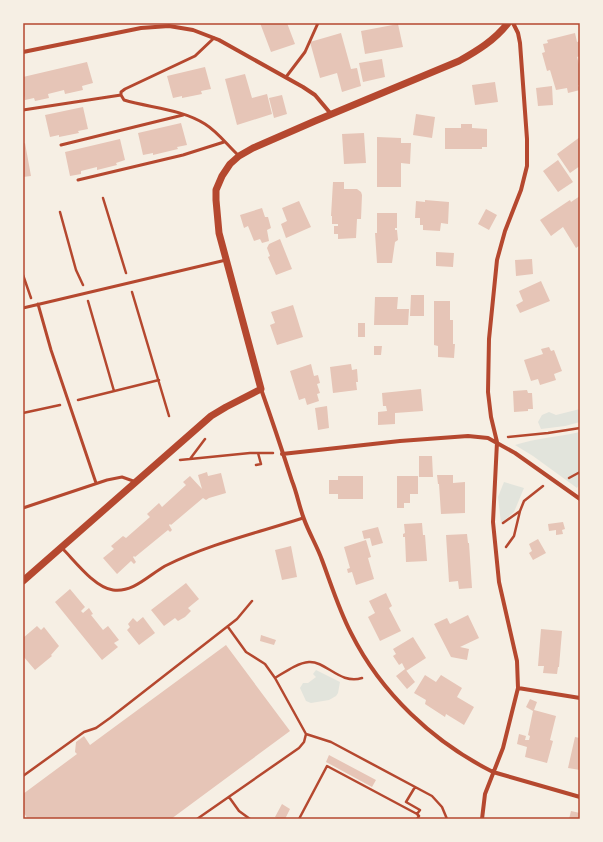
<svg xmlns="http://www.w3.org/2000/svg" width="603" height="842" viewBox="0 0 603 842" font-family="Manrope,sans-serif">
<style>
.green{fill:#e2e4dc}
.building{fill:#e6c5b7}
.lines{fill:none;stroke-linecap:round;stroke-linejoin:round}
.path{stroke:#b5482f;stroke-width:2.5}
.service{stroke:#b5482f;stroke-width:3}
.minor{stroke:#b5482f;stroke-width:4}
.tertiary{stroke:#b5482f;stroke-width:7}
.neatline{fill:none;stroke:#b5482f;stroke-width:1.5}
</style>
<rect width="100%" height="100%" fill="#f6efe4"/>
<path class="green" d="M580 409V422L565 426 541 429 538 422 542 415 549 412 556 415Z
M580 432V483L577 488 533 456 515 445C536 438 558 437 580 432Z
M504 482 524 488 514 512 501 523 498 497Z
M316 670 340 682 338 693 336 696 329 700 311 703 306 701 300 688 303 683H308L316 677 313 674Z"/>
<path class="building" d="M260 23H287L295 44 271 52Z
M398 24 403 47 365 54 361 31Z
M341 33 351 69 357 68 361 86 342 92 337 73 320 78 310 42Z
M575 33 577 42 580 41V56L577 57 580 68V85H578L580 90 568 93 567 88 556 90 550 70 547 71 542 53 545 52 543 44 548 43 547 40Z
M382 59 385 77 363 82 359 63Z
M87 62 93 83 82 86 83 90 65 94 64 90 48 94 49 98 35 101 34 98 25 100 23 91V77Z
M205 67 211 89 201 91 202 94 182 98V96L173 98 167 76Z
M245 74 252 98 267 94 272 114 237 125 225 79Z
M495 82 498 102 475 105 472 85Z
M552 86 553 105 538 106 536 88Z
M282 95 287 114 274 118 269 98Z
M83 107 88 129 78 131 79 133 59 137V135L50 137 45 115Z
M416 114 435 117 432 138 413 135Z
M181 123 187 145 177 147 178 149 153 155V153L143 155 138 133Z
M461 124H472V128L487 129V147H482V149H445V128H461Z
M364 133 366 163 344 164 342 134Z
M377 137 401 138V143H411L410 164 401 163V187H377Z
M580 137V166L570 173 557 154Z
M120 139 125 160 116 163 117 165 97 170V167L81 171V174L70 176 65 152Z
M25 143 31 176 23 177V144Z
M558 160 573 182 558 192 543 171Z
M333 182H344V189H357L361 192 362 195 361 219H357L356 238 338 239V234H334V226H338V224H332V216H331Z
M580 196V245L576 248 563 227 551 236 540 220 570 200 571 202Z
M425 200 449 202 448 224 441 223 440 231 423 230V225H420V218H415L416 201 425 202Z
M299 201 311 227 286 238 281 224 287 221 282 208Z
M262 208 265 217H268L271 228 267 230 269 241 262 243 260 239 254 241 248 226 244 228 240 215Z
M486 209 497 215 489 230 478 224Z
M377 213H397V228H395V230H397L398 240 395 242 392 263H377L375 233H377Z
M280 239 292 269 276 275 268 257 270 256 267 248 269 244Z
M436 252 454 253 453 267 436 266Z
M532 259 533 274 516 276 515 260Z
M541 281 550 301 520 313 516 305 523 301 519 291Z
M411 295H424V316H410Z
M375 297H398L397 309H409L408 325H374Z
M434 301H450V320H453V344H455L454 358 438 357V346L434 345Z
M293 305 303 337 277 345 270 325 275 323 271 312Z
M358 323H365V337H358Z
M374 346H382L381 355H374Z
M549 347 551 351 554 350 562 371 554 374 556 380 540 385 538 379 531 381 524 360 543 354 541 349Z
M311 364 314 376 318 375 320 383 317 384 320 393 317 394 319 401 307 405 305 398 299 400 290 371Z
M351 364 352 370 357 369 358 382H356L357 390 333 393 330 367Z
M421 389 423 411 395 413V424L378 425V412L387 411 386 406H383L382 393Z
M527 390 528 393H532L533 409H528V411L514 412 513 391Z
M327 406 329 428 318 430 315 408Z
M419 456H432L433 477H419Z
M207 472 208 476 221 473 226 493 209 498 206 500 203 498 171 525 170 524 169 525 172 530 170 532 168 530 135 557 134 556 133 557 136 562 134 564 131 561 117 574 103 558 114 549 111 546 123 536 126 538 150 517 147 514 159 503 162 507 186 485 183 482 190 476 202 489 198 475Z
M437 475H453V483L465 482V513L441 514 439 484H438Z
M338 476H363V499H338V494H329V480H338Z
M397 476H418V494H410V503H404V508H397Z
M563 522 565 529 562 530 563 534 556 535V530L549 531 548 524Z
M422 523 423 535H425L427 561 406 562 405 537H403V534L405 533 404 524Z
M378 527 383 543 372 546 370 538 364 539 362 531Z
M467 534 468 543H469L472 588 459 589 458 581 449 582 446 535Z
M538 539 546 553 533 560 529 553 532 551 529 544Z
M366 540 371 557 368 558 374 579 356 585 352 572 348 573 347 569 350 568 344 547Z
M291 546 297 577 282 580 275 550Z
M186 583 199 599 188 608 191 611 185 617 178 621 175 618 164 626 151 610Z
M70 589 85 607 81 611 83 613 89 608 93 614 91 615 103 630 108 626 119 640 114 643 118 647 102 660 55 602Z
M386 593 392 606 389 608 401 631 380 641 368 617 375 613 369 601Z
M468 615 479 638 460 647 469 649 467 660 451 657 434 624 447 618 450 624Z
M143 617 155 633 139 645 127 630 130 627 128 624 133 618 137 622Z
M37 626 41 630 44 627 59 646 51 655 52 656 35 670 23 656V638Z
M541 629 562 631 559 667H558L557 674 543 673 544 666H538Z
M261 635 276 640 274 645 260 641Z
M413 637 426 658 406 671 402 663 399 665 393 656 396 654 393 649Z
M226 645 290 731 171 819H28L23 812V794L77 754 75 752 76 742 84 736 90 745Z
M405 669 415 682 407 689 396 676Z
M425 675 436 682 441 675 462 688 457 697 474 707 464 725 446 714 445 717 425 704 426 700 414 693Z
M530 699 537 702 534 710 556 716 550 740 553 741 547 763 525 757 527 747 517 744 519 734 526 736 525 740H529L530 736 528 735 533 711 526 707Z
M575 737 580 738V770L568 768Z
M329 755 376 780 372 787 326 762Z
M282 804 290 809 285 819H279L275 817Z
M571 811 580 813V819H569Z"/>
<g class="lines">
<path class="path" d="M103 198 126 273
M60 212 76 270 83 285
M23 275 31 298
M132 292 169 416
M88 301 114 391
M78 400 159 380
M23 413 60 405
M508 437 548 433 580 428
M190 459 205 439
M180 460 250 453H273
M256 465 261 464 258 453
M569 478 580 472
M503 523 520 511
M506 547 514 536 520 511 524 501 543 486
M275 678C285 672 297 663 309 662 326 661 340 685 362 678
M306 734 331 742 432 796 442 807 447 819
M23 776 84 732 96 728 110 718 237 619 252 601
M415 787 406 802 420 810 417 814
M229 797 239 811 250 819
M197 819 299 748 304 742 306 734 275 678 265 664 246 652 228 627
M299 819 327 766 417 814 419 816 417 819"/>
<path class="service" d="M214 38 195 56 125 89 121 92V95L124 100C151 108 181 109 205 124 218 132 228 146 239 156
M286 77 305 52 318 23
M23 110 121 95
M61 145 183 115
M78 180 183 155 224 142
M38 304 51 350 96 483
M23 308 226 260
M23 508 107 480 122 477 136 482
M62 548C75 561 94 587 113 590 133 593 149 575 165 566 209 544 257 533 303 518"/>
<path class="minor" d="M23 52 141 28 169 26 193 30 219 40 303 87 315 95 331 114
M261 389C272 420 282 450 292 481 297 493 299 506 304 519 309 533 317 546 322 560 331 584 339 610 351 633 381 693 433 742 493 772L580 797
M282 454 400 441 468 436 488 438 515 453 580 499
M518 688 580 698
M482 819 485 794 503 748 518 688 517 661 499 582 493 522 497 442 491 417 488 392 489 339 497 260 505 231 521 190 527 166V139L520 43 518 33 513 23"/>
<path class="tertiary" d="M23 581 211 416 226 407 261 389 219 233 216 200V190L222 176 230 164 239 156 253 148 315 121 459 61C477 51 495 40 508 23"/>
</g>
<rect width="603" height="842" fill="none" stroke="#f6efe4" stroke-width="48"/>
<rect x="24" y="24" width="555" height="794" class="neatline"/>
</svg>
